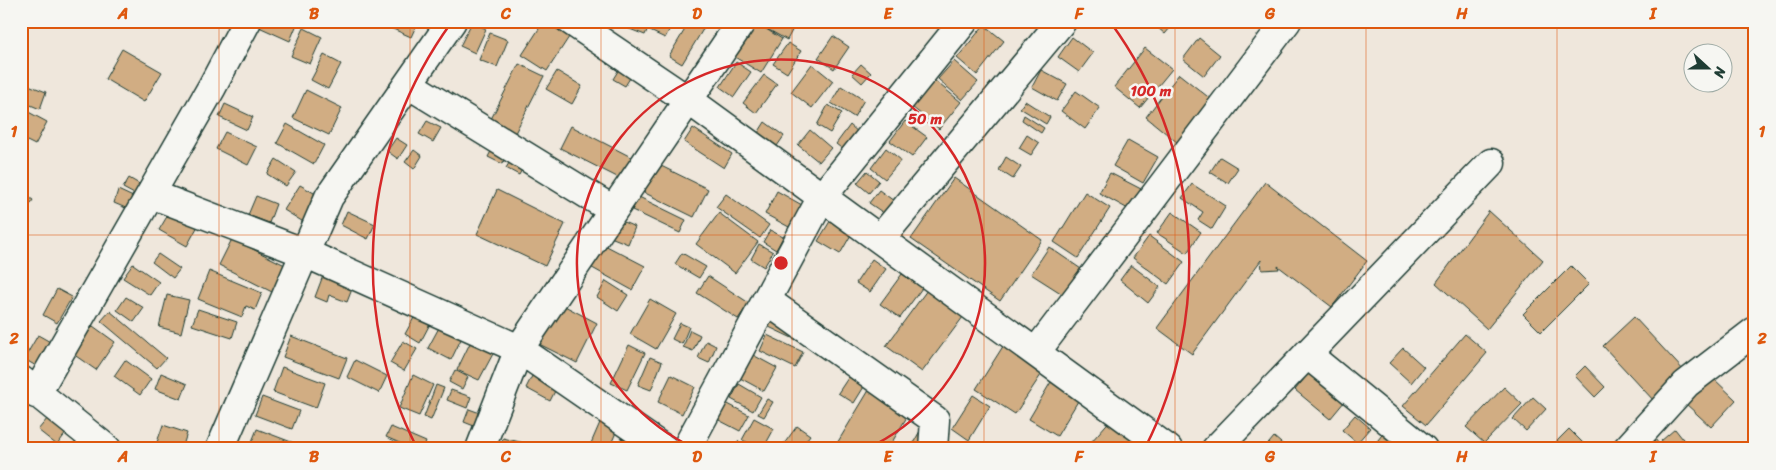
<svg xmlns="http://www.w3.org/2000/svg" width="1776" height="470" viewBox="0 0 1776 470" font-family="Sriracha,sans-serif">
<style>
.building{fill:#d1ad83;stroke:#1f3d34}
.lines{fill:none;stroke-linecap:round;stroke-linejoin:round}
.minor-casing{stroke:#1f3d34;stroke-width:31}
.minor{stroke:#f6f6f2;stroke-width:28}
.grid{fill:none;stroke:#de580e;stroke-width:1;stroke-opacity:0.55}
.ring{fill:none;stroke:#d62828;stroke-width:2.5}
.centre{fill:#d62828;stroke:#f6f6f2;stroke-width:2.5}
.ring-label{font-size:15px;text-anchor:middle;font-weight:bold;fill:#d62828;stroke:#f6f6f2;stroke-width:5;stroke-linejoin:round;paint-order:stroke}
.neatline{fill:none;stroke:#de580e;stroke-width:2}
.grid-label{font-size:16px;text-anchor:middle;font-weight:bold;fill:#de580e}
</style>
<rect width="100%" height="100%" fill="#efe7dc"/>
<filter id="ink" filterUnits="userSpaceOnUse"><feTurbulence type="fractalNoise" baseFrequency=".02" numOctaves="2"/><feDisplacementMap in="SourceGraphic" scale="10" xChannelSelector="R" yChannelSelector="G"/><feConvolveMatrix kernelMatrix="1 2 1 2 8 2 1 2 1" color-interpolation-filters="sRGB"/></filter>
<g filter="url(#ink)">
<path class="building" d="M262 21H291L297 24 290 41 259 27Z
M375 21H411L417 24 411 37Z
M544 21 569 37 547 71 522 55Z
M624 21H651L645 35 622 26Z
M655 21H674L665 38 650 31Z
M690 21H708L682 64 669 56Z
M762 21H797L787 40 760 25Z
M1150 21H1176L1165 34Z
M472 22 486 29 475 53 460 46Z
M755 22 782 39 761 73 733 56Z
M984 25 1004 41 977 75 957 58Z
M304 28 322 37 310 64 291 56Z
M490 33 508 40 497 67 479 60Z
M833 36 849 47 834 69 818 58Z
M1072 37 1093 53 1079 72 1058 57Z
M1199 38 1220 55 1204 76 1183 59Z
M788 43 801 51 787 73 773 64Z
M1145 48 1172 69 1140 108 1114 87Z
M122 49 162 72 144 102 105 79Z
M324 55 341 64 328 89 311 80Z
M954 61 978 82 962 100 938 79Z
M736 62 751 72 734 97 720 87Z
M623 63 635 70 625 86 613 79Z
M519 64 544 76 514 135 489 123Z
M812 64 833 81 812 108 791 92Z
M861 64 871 73 862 83 852 74Z
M1041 70 1067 84 1057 101 1032 87Z
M557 71 582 86 572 104 546 89Z
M1179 74 1212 100 1178 143 1146 117Z
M764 75 777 84 756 113 743 103Z
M929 76 961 102 939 129 907 103Z
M21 82 46 92 40 109 21 101Z
M841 86 864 100 854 117 831 103Z
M306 90 342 108 329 135 293 118Z
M1076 91 1100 108 1085 129 1061 111Z
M1025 101 1050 117 1046 124 1020 108Z
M225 104 253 117 247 130 219 117Z
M828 105 842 113 830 133 817 125Z
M21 108 47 122 35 145 21 138Z
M1024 115 1044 128 1041 133 1022 120Z
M427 121 441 128 433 142 419 134Z
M905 121 927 137 912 157 890 141Z
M765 122 784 136 777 146 758 133Z
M287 124 324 145 314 164 277 143Z
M850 125 859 133 845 151 836 144Z
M571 126 633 158 621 179 560 148Z
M693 128 732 154 724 168 684 142Z
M810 130 831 148 819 162 798 145Z
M225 132 257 147 248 165 216 149Z
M1027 135 1039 143 1031 155 1019 148Z
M396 138 407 145 398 159 387 151Z
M498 138 512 145 502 164 488 157Z
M1128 140 1158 157 1143 183 1113 166Z
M886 148 901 160 885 179 871 168Z
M414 150 422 156 414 169 405 162Z
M517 150 529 157 519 175 506 168Z
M1006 157 1021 167 1013 179 999 170Z
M1220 157 1238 168 1228 183 1210 172Z
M276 159 296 172 286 186 267 174Z
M657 164 708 189 694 217 643 192Z
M867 171 879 181 869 193 857 183Z
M1110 173 1141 189 1130 210 1099 193Z
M129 178 141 185 136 195 123 188Z
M954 178 1042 240 1000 301 911 239Z
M1265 182 1367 261 1332 307 1278 266 1279 269 1262 270 1261 260 1192 354 1157 328Z
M1192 184 1226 206 1212 229 1198 220 1203 212 1182 198Z
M300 185 321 197 305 223 284 210Z
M118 190 133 197 128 209 114 203Z
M497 190 565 224 545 266 477 234Z
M879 190 894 201 885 214 869 203Z
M777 191 802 205 789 227 765 214Z
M21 192 33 200 21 218Z
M1085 192 1110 208 1078 258 1054 242Z
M726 194 769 225 760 238 716 207Z
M256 196 276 204 269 223 248 215Z
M639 197 686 220 680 233 632 210Z
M172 208 199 224 187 246 159 230Z
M347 211 375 224 368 239 341 225Z
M1489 211 1543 260 1487 329 1436 283Z
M1172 212 1201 232 1187 253 1157 233Z
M719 213 758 242 735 273 696 244Z
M835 213 856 226 840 254 818 241Z
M610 216 635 227 628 244 603 234Z
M770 230 783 237 776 250 763 242Z
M1149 236 1184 262 1168 284 1133 258Z
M232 239 285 265 272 292 219 265Z
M597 241 645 266 632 290 585 264Z
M759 244 773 252 764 267 751 259Z
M1049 247 1084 271 1067 297 1031 274Z
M682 253 706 267 699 278 675 264Z
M158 254 180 269 173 278 152 262Z
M872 259 886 269 870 292 856 283Z
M133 264 159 282 150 295 123 278Z
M1131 265 1160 287 1148 303 1120 280Z
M1571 266 1589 284 1541 332 1523 314Z
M209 271 262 293 255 310 246 306 242 317 198 299Z
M324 273 354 284 347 302 329 295 327 302 315 297Z
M902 274 922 288 900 318 880 304Z
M708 276 749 303 738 319 697 293Z
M606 281 628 295 618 311 597 297Z
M930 286 966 313 922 372 886 346Z
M57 289 72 297 57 323 43 315Z
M167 295 189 300 181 333 159 327Z
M126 297 144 308 134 322 117 310Z
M650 299 676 314 656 349 630 334Z
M559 303 597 323 577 363 539 344Z
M198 309 237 322 232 338 192 325Z
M777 310 809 346 769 327Z
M110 311 166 358 157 368 101 321Z
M416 314 431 322 420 343 405 334Z
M1634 317 1686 373 1655 402 1603 346Z
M680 323 689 327 682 344 672 339Z
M441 324 463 335 451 360 428 348Z
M93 326 115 342 96 370 73 354Z
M690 330 700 335 693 351 683 347Z
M1465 334 1487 353 1426 425 1403 406Z
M38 335 52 343 38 367 24 359Z
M767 335 803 352 795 368 760 351Z
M291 336 347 358 339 378 283 357Z
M1007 340 1047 366 1015 414 976 389Z
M403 341 417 349 404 371 390 363Z
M471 341 494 352 479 380 457 370Z
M706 341 716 346 709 363 698 358Z
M629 345 645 353 627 390 611 383Z
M1403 348 1424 367 1411 383 1389 363Z
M753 355 777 368 764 391 740 378Z
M650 357 662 362 651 390 638 385Z
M125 360 151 379 140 395 114 376Z
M355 360 387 376 379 393 347 377Z
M1319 361 1354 390 1330 419 1295 390Z
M1585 366 1605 387 1595 397 1575 376Z
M282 367 325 383 316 408 273 392Z
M455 370 468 377 462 389 449 382Z
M534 372 558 385 550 401 526 388Z
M852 372 867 382 854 403 838 393Z
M161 373 187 384 181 399 155 389Z
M413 375 433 385 419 416 399 408Z
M671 375 695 387 682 414 658 402Z
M1055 375 1084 391 1057 436 1029 419Z
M1710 375 1736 400 1711 427 1685 403Z
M874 382 914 405 888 449H842L836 445Z
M739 384 761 397 753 411 731 399Z
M436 385 444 388 431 420 424 417Z
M1504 387 1522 404 1484 443 1466 427Z
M451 390 471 397 467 408 447 400Z
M973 395 990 406 969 440 952 428Z
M262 397 299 411 292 429 255 415Z
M1533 397 1546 409 1526 431 1513 419Z
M767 399 773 402 764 417 758 414Z
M724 402 749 415 740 431 715 418Z
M57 407 75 421 57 445 38 430Z
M469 409 480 413 474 426 464 422Z
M605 411 622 418 609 449H592L589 448Z
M1355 415 1370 428 1357 443 1342 430Z
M1113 417 1135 436 1124 449H1100L1091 442Z
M754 418 774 429 763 449 742 440Z
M163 425 187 433 182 449 155 448Z
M797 426 810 435 800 449H783L781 448Z
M391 427 426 442 423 449H413L386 437Z
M257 429 294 443 291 449H249Z
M921 429 925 449H910Z
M1569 429 1589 449H1549Z
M1675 429 1686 443 1679 449H1668L1661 441Z
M625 431 642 439 638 449H616Z
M1385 431 1399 442 1394 449H1371Z
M1274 437 1288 449H1264Z
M503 438 541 447 500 449Z
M1655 439 1663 449H1644Z
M738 441 751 449H733Z"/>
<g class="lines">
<g class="minor-casing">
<path id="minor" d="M571 21 701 109 1168 449
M408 84 613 210
M151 194 305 253 519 349 664 449
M880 239 1062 21
M766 300 935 420 933 449
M1036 352 1287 21
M1307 354 1423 449
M21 380 107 449
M36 394 212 87 247 21
M220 449 329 197 452 21
M480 449 519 349 742 21
M686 449 822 197 964 21
M1216 449 1491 163
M1627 449 1686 384 1755 331"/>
</g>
<use href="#minor" class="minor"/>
</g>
</g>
<path class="grid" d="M219 21V449M410 21V449M601 21V449M792 21V449M984 21V449M1175 21V449M1366 21V449M1557 21V449M21 235H1755"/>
<g class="ring">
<path d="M696 449A204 204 0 1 1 866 449"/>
<path d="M417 448A408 408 0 0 1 451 23M1111 23A408 408 0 0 1 1145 448"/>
</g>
<circle cx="781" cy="263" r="8" class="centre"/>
<g class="ring-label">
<text x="1151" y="96">100 m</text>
<text x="925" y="124">50 m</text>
</g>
<rect width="1776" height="470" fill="none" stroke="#f6f6f2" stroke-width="55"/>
<g transform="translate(1708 68) rotate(111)"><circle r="24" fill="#f6f6f2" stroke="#a0aca6"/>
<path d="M0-4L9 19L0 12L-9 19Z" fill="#1f3d34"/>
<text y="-8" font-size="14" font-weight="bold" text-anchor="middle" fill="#1f3d34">N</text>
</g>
<rect x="28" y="28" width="1720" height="414" class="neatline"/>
<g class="grid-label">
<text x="123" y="19">A</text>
<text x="314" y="19">B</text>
<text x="506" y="19">C</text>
<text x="697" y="19">D</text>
<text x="888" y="19">E</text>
<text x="1079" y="19">F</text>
<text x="1270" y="19">G</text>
<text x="1462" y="19">H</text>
<text x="1653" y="19">I</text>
<text x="14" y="137">1</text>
<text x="1762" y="137">1</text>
<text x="14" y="344">2</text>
<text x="1762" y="344">2</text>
<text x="123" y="462">A</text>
<text x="314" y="462">B</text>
<text x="506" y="462">C</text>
<text x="697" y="462">D</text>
<text x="888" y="462">E</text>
<text x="1079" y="462">F</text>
<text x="1270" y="462">G</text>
<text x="1462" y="462">H</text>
<text x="1653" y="462">I</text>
</g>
</svg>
